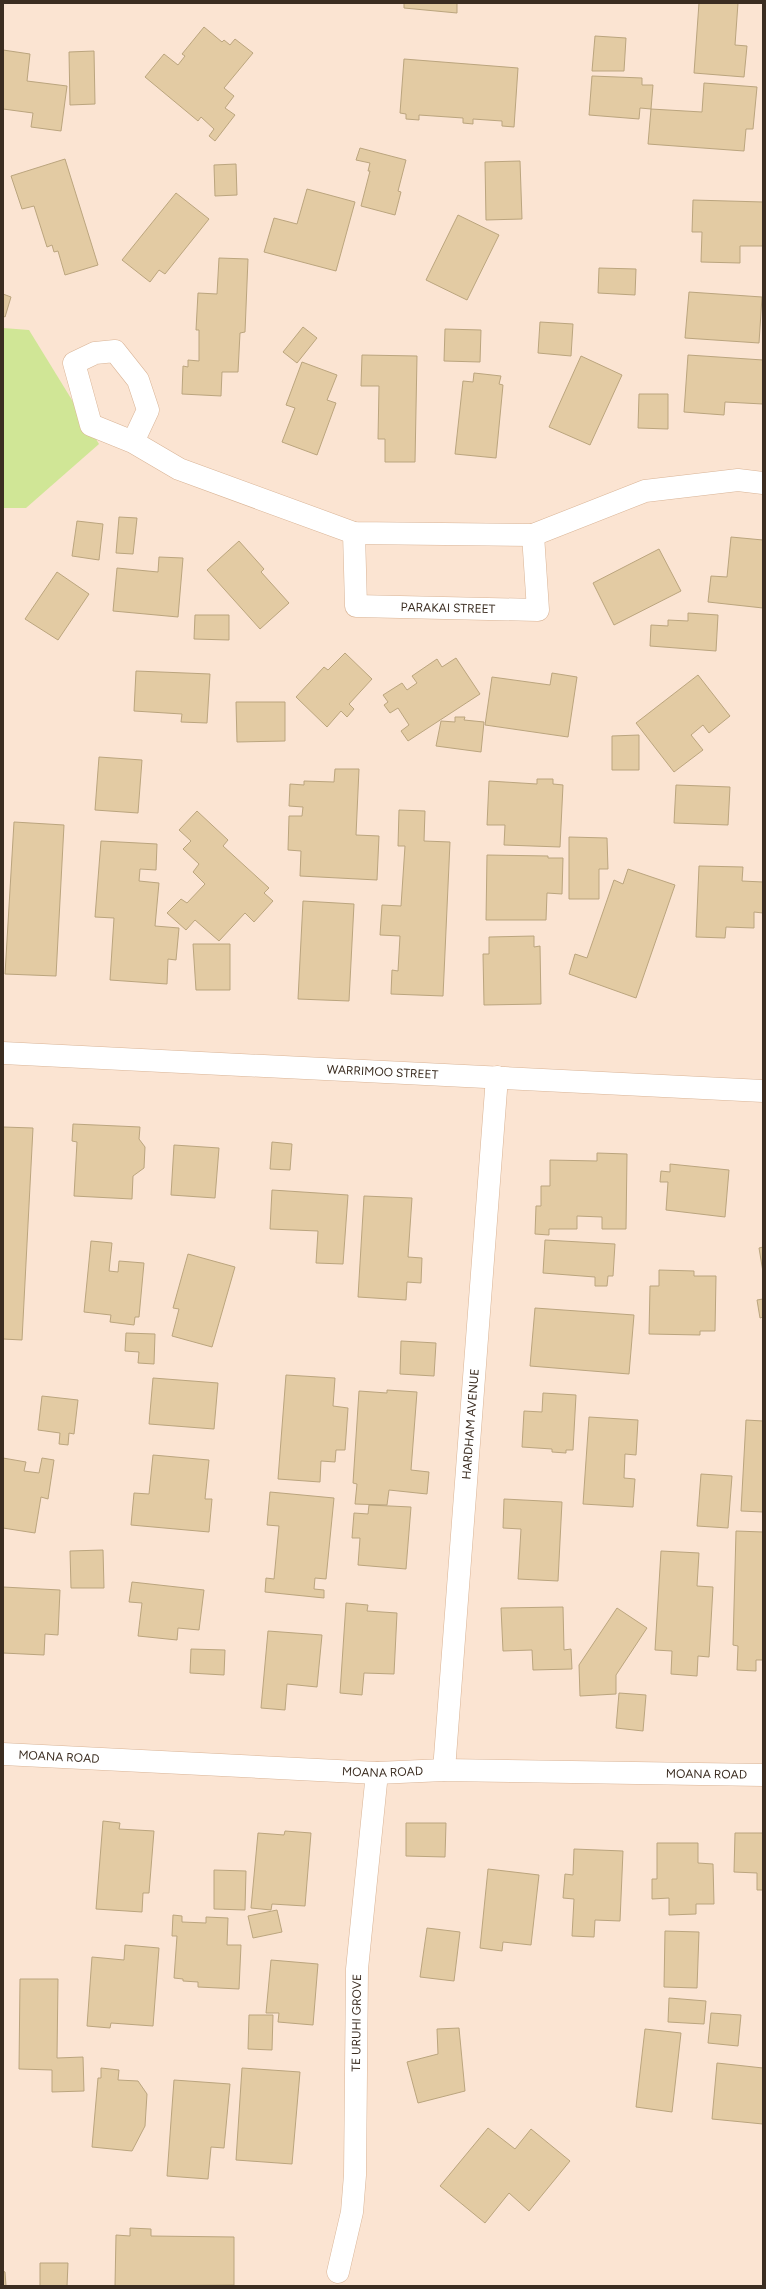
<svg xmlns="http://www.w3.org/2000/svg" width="766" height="2289" viewBox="0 0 766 2289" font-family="Figtree,sans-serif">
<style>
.green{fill:#d0e696}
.building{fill:#e3cba3;stroke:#bba57e}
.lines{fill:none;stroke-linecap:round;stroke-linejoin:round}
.street-casing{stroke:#d9b496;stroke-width:23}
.street{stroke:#fff;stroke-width:22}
.labels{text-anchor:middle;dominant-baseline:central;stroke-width:4;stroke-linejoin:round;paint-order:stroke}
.street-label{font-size:12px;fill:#3b2d21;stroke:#fbe4d2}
</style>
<rect width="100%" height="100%" fill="#fbe4d2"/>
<path class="green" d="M3 328 29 330 99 444 26 508H3Z"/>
<path class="building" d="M404 3H457V13L404 8Z
M699 3H738L735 45 747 46 744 77 694 73Z
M204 27 222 42 224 40 230 45 235 39 253 53 224 88 234 96 225 108 235 115 215 141 209 136 214 129 201 117 198 121 145 77 164 54 178 65 185 56 182 54Z
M595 36 626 38 624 71H592Z
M3 50 30 54 27 81 67 86 61 131 31 127 33 113 3 109Z
M94 51 95 104 70 105 69 52Z
M404 59 518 68 514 127 502 126V121L473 119V124L463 123V118L419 115V120L406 119V114L400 113Z
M592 76 642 78V85H653L651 109 640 108 639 119 589 115Z
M704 83 757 87 753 129H746L744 151 648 144 651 109 702 112Z
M360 148 406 160 398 191 401 192 395 215 361 206 370 171H368L370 163 356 160Z
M65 159 98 265 65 275 58 251 54 252 52 245 47 247 34 206 22 209 11 176Z
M520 161 522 219 486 220 485 162Z
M236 164 237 195 215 196 214 165Z
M307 189 355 202 336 271 264 252 274 218 297 224Z
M176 193 209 219 165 274 159 270 150 282 122 260Z
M693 200 763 202V246H740V263L701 262 702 232H692Z
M458 215 499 235 467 300 426 280Z
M219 258 248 259 245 332 240 333 238 372H222L221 396 182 394 183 366 188 367V360L199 361V330H196L198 293 217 294Z
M599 268 636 269 635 295 598 293Z
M689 292 762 297 759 343 685 338Z
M3 294 11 297 5 317 3 316Z
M540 322 573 324 571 356 538 353Z
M303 327 317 338 297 363 283 352Z
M445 329 481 330 480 362 444 361Z
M362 355 417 356 415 462H385V439H378L379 386H361Z
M688 355 763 360V404L725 402 724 415 684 412Z
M581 356 622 375 590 445 549 427Z
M302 362 337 375 327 400 336 403 317 455 282 442 295 408 286 405Z
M474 373 501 376 499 384 503 385 496 458 455 454 463 381 473 382Z
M639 394H668V429L638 428Z
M119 517 137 518 133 554 116 553Z
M77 521 103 524 99 560 72 556Z
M731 537 763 540V608L708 602 711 576 727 577Z
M239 541 264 569 261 572 289 603 260 629 207 570Z
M659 549 681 591 614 625 593 583Z
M159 557 183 558 178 617 113 611 117 568 158 572Z
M57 572 89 594 58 640 25 619Z
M688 613 718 615 716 651 650 646 651 625 668 626V620L688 621Z
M195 615H229V640L194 639Z
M345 653 372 679 349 704 354 709 347 717 341 711 327 727 296 697 324 667 328 670Z
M456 658 480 694 408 741 401 731 409 725 398 708 390 713 384 705 388 702 383 695 402 683 407 690 417 683 412 676 437 659 442 667Z
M136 671 210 674 207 723 181 722 182 714 134 711Z
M552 673 577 677 568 737 485 725 492 677 550 685Z
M698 675 730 716 709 733 703 725 691 735 703 750 674 772 636 723Z
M236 702H285V741L237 742Z
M455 717H465L464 720 484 722 481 752 436 746 441 721 455 722Z
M639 735V770H612V736Z
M99 757 142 760 138 813 95 810Z
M335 769H359L356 835 379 836 377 880 300 876 301 851 288 850 289 816H302L303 807 289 806 290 784 304 785V781L334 782Z
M537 779H553V784L563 785 560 847 504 845 505 825H487L489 781 537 784Z
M676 785 730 787 728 825 674 823Z
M399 810 425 811 424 841 450 842 443 996 391 994 392 970 398 971 400 936 380 935 382 905 401 906 405 846H398Z
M197 811 228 840 223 846 269 888 264 893 273 901 254 922 245 913 219 941 195 920 186 930 167 913 181 899 187 903 205 884 193 872 199 864 183 849 191 841 179 830Z
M14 822 64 825 56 976 5 974Z
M569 837 607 838 608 869H599V899H569Z
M101 841 157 844 156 870 140 869 139 881 159 883 155 926 179 928 176 960 168 959 167 984 110 980 114 918 95 917Z
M487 855 548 856V858H563L562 894 547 893 546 920H486Z
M699 866 743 867 742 881 763 882V913L754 912V928L726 927 725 938 696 937Z
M628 869 675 885 636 998 569 974 575 954 587 958 614 880 623 884Z
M303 901 354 904 349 1001 298 999Z
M534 936V947L540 946 541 1004 484 1005 483 954H489V937Z
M193 944H230V990H196Z
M73 1124 140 1127 139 1139 145 1147 144 1168 133 1176 132 1199 74 1196 77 1142 72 1141Z
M3 1127 33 1128 22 1340 3 1339Z
M272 1142 292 1144 290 1170 270 1169Z
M174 1145 219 1148 215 1198 171 1195Z
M597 1153 627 1154 626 1229H602V1217L577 1216V1229H549V1235L535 1234 536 1206H541V1186H550V1160L597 1161Z
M670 1164 729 1170 725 1217 666 1210 668 1182H660L661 1171 670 1172Z
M272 1190 348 1195 343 1264 316 1263 318 1231 270 1229Z
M364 1196 412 1198 408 1257 422 1258 421 1283 407 1282 406 1300 358 1297Z
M545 1240 615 1244 613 1276H608L607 1286H595V1277L543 1273Z
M91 1241 112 1243 109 1271 118 1272 119 1261 144 1263 139 1317H135L134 1325 110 1322 111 1315 84 1312Z
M763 1247V1272L759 1248Z
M188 1254 235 1267 212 1347 172 1336 179 1309 173 1308Z
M659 1270 694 1271V1276H716L715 1331H700V1335L649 1334 650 1286H659Z
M763 1299V1317L760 1318 757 1300Z
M535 1308 634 1315 629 1374 530 1366Z
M126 1333 155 1334 154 1364 138 1363 139 1352 125 1351Z
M401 1341 436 1343 434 1376 400 1374Z
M286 1375 335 1378 333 1406 348 1408 345 1450H336L335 1462 321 1461 320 1482 278 1479Z
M153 1378 218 1383 214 1429 149 1424Z
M387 1390 417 1392 411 1470 429 1472 427 1494 389 1490 387 1505 355 1504 357 1484 353 1483 359 1391 387 1393Z
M543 1393 576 1395 573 1450H566V1453L552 1452V1449L522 1447 524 1411 542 1412Z
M42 1396 78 1400 74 1434 69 1433 68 1445 59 1444 60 1433 38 1430Z
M589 1417 638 1420 636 1455 625 1454 624 1478 635 1479 633 1507 583 1504Z
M746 1420 763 1421V1512L741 1511Z
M153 1455 209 1460 205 1499H212L209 1532 131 1525 134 1493 149 1494Z
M3 1458 26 1462 24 1471 39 1473 42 1458 54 1460 48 1499 41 1497 35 1533 3 1528Z
M701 1474 732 1476 728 1528 697 1526Z
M270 1492 334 1498 326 1579 315 1578 314 1589 324 1590V1598L265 1592 266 1578 274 1579 279 1526 267 1525Z
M504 1499 562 1502 558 1581 518 1579 521 1529 503 1528Z
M369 1505 411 1507 406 1569 358 1565 360 1538H352L354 1513 368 1514Z
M736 1531 763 1532V1660H756V1671L737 1670 738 1646 733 1645Z
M103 1550 104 1588H71L70 1551Z
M661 1551 699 1553 697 1586 713 1587 709 1657 698 1656 697 1676 671 1674 672 1651 655 1650Z
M132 1582 204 1590 199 1630 178 1628 177 1640 138 1636 142 1603 129 1602Z
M3 1587 60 1590 58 1635 45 1634 44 1655 3 1653Z
M346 1603 368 1605 367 1611 397 1613 394 1674 364 1673 362 1695 340 1693Z
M563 1607 564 1650 571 1649 572 1669 533 1670 532 1650 503 1651 501 1608Z
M617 1608 647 1628 616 1675V1694L580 1696 579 1665Z
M268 1631 322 1635 317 1687 287 1684 285 1710 261 1708Z
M191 1649 225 1650 224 1675 190 1673Z
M619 1693 646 1695 643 1731 616 1728Z
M103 1821 120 1823 119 1829 154 1831 149 1893H143L142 1912 96 1909Z
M406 1823H446L445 1857 406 1856Z
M285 1831 311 1833 305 1906 272 1904 271 1910 251 1908 258 1833 284 1835Z
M735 1833H763V1890H757V1873L734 1872Z
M657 1843H698V1863L713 1864 714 1904H696V1914L669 1915V1898L652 1899V1879H657Z
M574 1849 623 1851 620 1921 595 1920 594 1937 572 1936 574 1899 563 1898 565 1874 573 1875Z
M488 1869 539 1875 531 1945 503 1942 502 1951 480 1948Z
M214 1870 246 1871 245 1910 214 1909Z
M277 1910 282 1932 253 1938 248 1916Z
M173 1915 182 1916V1922L206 1923V1917L228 1918 227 1945H241L239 1989 198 1987V1982L183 1981V1979L174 1978 177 1936H172Z
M427 1928 460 1932 454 1981 420 1977Z
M665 1931 699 1932 697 1988 664 1987Z
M125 1945 159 1948 153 2026 111 2023 110 2028 87 2026 92 1957 124 1960Z
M271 1960 318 1964 313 2025 278 2022 279 2013H266Z
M20 1979H58L57 2058 83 2057 84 2091 52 2092V2070L19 2069Z
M669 1998 706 2001 704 2024 668 2022Z
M711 2013 741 2015 738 2046 708 2043Z
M249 2015H273L272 2050 248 2049Z
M459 2028 465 2091 418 2103 407 2062 438 2054 437 2029Z
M645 2029 681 2033 672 2112 636 2107Z
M717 2063 763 2068V2124L712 2119Z
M101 2068 119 2070 118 2080 138 2081 147 2094 145 2126 132 2151 92 2147 98 2078H101Z
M242 2068 300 2072 292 2164 236 2160Z
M174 2080 230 2084 224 2148 211 2147 208 2179 167 2176Z
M488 2128 515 2149 531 2129 570 2161 529 2211 509 2193 485 2223 440 2186Z
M130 2228 151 2229V2236L234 2237V2285L115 2286 116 2235 130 2236Z
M40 2263H68L67 2286H40Z
M3 2271 5 2272 6 2286H3Z"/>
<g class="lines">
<g class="street-casing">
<g id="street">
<path d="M133 442 148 410 138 380 115 351 95 353 74 363 91 425 133 442 179 469 354 533 533 535 645 491 738 480 763 483"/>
<path id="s1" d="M354 533 356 606 538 610 533 535"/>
<path id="s2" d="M3 1053 763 1091"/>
<path id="s3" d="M3 1754 377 1773 444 1770 763 1775"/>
<path id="s4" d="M444 1770 497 1077"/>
<path id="s5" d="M338 2272 352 2212 355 2175 357 1969 377 1773"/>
</g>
</g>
<use href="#street" class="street"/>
</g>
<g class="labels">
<g class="street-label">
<text stroke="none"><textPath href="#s1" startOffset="165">PARAKAI STREET</textPath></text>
<text stroke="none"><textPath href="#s2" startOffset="380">WARRIMOO STREET</textPath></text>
<text stroke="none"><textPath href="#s4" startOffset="347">HARDHAM AVENUE</textPath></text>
<text stroke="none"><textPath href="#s3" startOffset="56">MOANA ROAD</textPath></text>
<text stroke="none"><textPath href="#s3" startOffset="380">MOANA ROAD</textPath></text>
<text stroke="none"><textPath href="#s3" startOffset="704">MOANA ROAD</textPath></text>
<text stroke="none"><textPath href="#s5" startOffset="251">TE URUHI GROVE</textPath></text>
</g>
</g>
<rect width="766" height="2289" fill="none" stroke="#3b2d21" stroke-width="8"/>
</svg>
